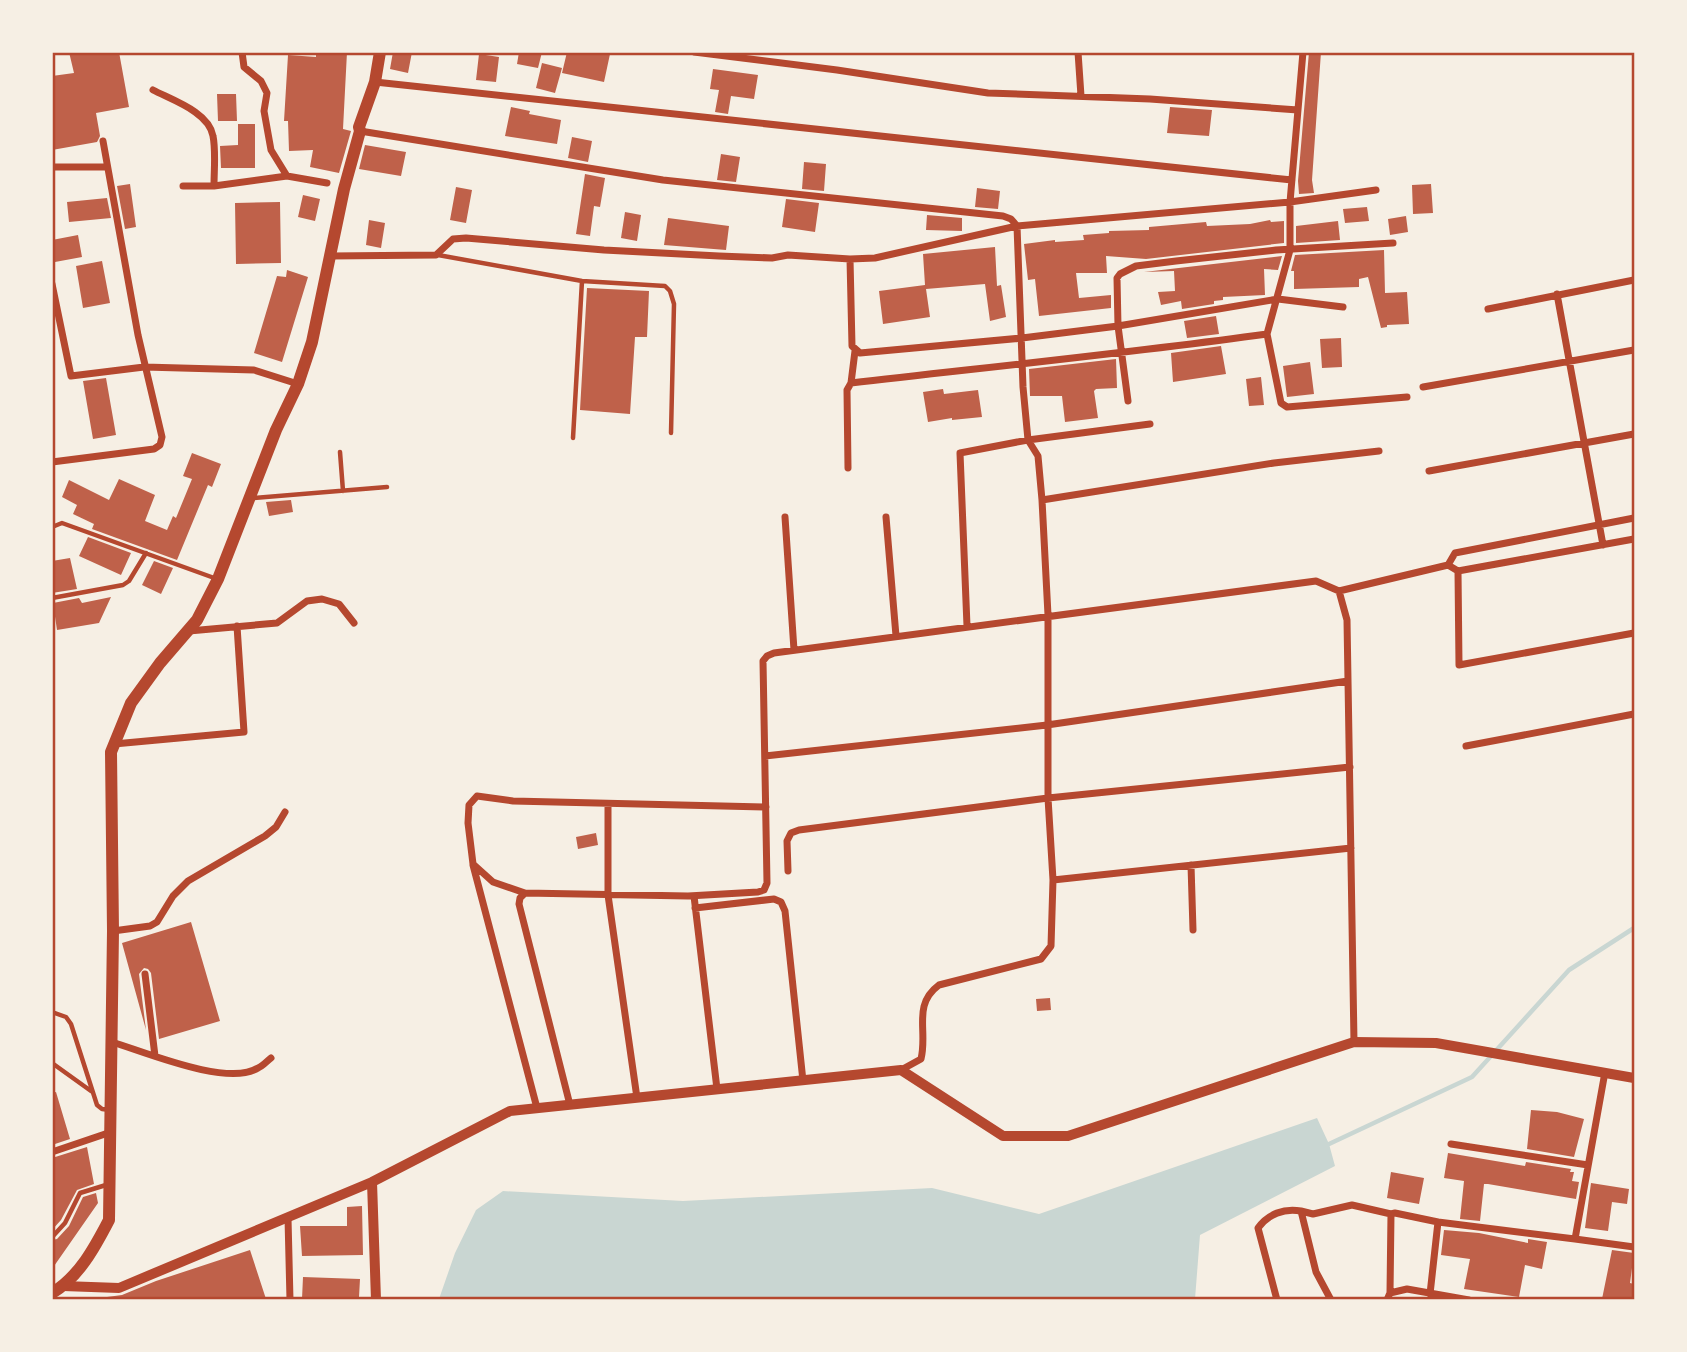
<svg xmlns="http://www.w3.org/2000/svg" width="1687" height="1352" viewBox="0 0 1687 1352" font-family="Lora,serif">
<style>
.water{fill:#c9d6d2}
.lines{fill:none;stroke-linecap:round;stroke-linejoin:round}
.stream{stroke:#c9d6d2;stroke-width:4.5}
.building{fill:#bf614a}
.service{stroke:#b5482f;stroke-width:4.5}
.minor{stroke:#b5482f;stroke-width:7}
.tertiary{stroke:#b5482f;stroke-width:10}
.secondary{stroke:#b5482f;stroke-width:12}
.neatline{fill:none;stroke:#b5482f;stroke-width:2.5}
</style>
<rect width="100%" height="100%" fill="#f6efe4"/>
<path class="water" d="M1317 1118 1329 1144 1335 1166 1200 1235 1195 1299H439L455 1253 476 1210 503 1191 683 1201 932 1188 1039 1214Z"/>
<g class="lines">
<path class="stream" d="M1329 1144 1472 1077 1569 970 1634 928"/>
</g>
<path class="building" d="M69 52H119L129 107 96 113 100 136 97 142 52 150V76L74 73Z
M316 52H347L343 129 351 131 339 173 310 167 313 150 289 151 288 121H284L288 55 316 57Z
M393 52H412L408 73 390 69Z
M519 52H542L538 68 517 64Z
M567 52 610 54 604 82 562 73Z
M1309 52H1321L1312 180 1314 193 1299 194 1298 181Z
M479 54 499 57 496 82 476 80Z
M542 63 562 68 555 93 536 88Z
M713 69 758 75 754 99 731 96 728 114 715 112 719 90 710 89Z
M217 94H236L237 121H218Z
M511 107 530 111 529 114 561 120 557 144 505 136Z
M1170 107 1212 110 1209 136 1167 133Z
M238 124H255V168H221L220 146 238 145Z
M572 137 592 141 588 162 568 158Z
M365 145 406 152 401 176 359 169Z
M721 154 740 157 736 182 717 180Z
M804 162 826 164 824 191 802 189Z
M585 174 605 178 600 207 594 206 590 236 576 234Z
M130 184 136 227 125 229 117 186Z
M1431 184 1433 213 1413 214 1412 185Z
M456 187 472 190 466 223 450 220Z
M977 188 1000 191 998 209 975 207Z
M303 195 320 199 315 221 298 217Z
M107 198 111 218 69 222 67 202Z
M786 199 819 203 815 232 782 227Z
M280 202 281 263 236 264 235 203Z
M1367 207 1369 221 1345 223 1343 209Z
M625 212 641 215 637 241 621 238Z
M927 215 962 218V231L926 230Z
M1406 216 1408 232 1390 235 1388 219Z
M668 218 729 226 726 250 664 245Z
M369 220 385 223 381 248 366 245Z
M1270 220 1271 222 1284 221V243L1146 259 1106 256 1107 273H1076L1079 298 1111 295V308L1039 316 1035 279 1028 280 1024 244 1055 240V242L1084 240 1083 235 1109 233V231L1149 230V227L1206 222 1207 226 1250 224Z
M1338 221 1340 240 1296 243V226Z
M78 235 82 257 55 262 52 240Z
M995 247 997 286 1001 285 1006 317 990 321 985 284 926 289 930 317 883 324 879 291 925 285 923 254Z
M1384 250 1385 293 1407 292 1409 324 1387 325V327L1381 328 1368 277 1359 279V287L1294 289V271H1291L1295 255Z
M1282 256 1278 270 1264 269 1265 295 1223 297V300L1214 301V304L1182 309 1181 301 1161 305 1158 292 1175 291 1174 271 1144 272Z
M102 261 110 303 83 308 76 266Z
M287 270 308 277 282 362 254 353 277 276 286 277Z
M587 288 649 291 647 337H635L630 414 580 410Z
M1216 316 1219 334 1187 338 1184 321Z
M1341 338 1342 367 1322 368 1320 339Z
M1221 346 1226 374 1173 382 1171 353Z
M1116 359 1117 388 1096 389 1094 391 1098 418 1065 422 1062 396H1030L1029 369Z
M1310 362 1314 394 1287 397 1283 366Z
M1261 377 1264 405 1249 406 1246 379Z
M106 378 116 435 93 439 83 381Z
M943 389 944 394 978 390 982 417 952 420V418L928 422 923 392Z
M192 453 221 464 212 487 208 485 177 560 92 529 94 524 73 514 77 505 62 497 69 480 109 500 119 479 155 495 145 521 167 530 173 516 176 518 192 479 183 476Z
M291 500 293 512 269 516 266 502Z
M88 537 131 553 121 575 79 556Z
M70 558 77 589 52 593V561Z
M154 561 173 568 161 594 142 585Z
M111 597 99 623 57 630 53 603 79 598 82 603Z
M596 833 598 845 578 849 576 837Z
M191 922 220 1021 159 1039 151 973 148 969 144 968 139 974 146 1030 122 943Z
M1050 998 1051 1010 1037 1011 1036 999Z
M56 1092 70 1139 52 1145V1093Z
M1531 1110 1557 1112 1584 1119 1574 1157 1527 1149Z
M87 1147 94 1184 77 1190 61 1220 52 1230V1158Z
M1448 1153 1525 1166 1526 1162 1571 1169 1570 1172H1574L1572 1181 1579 1182 1576 1199 1488 1184H1484L1480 1221 1460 1219 1464 1181 1444 1178Z
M1391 1172 1424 1178 1419 1204 1387 1198Z
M1591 1183 1629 1189 1627 1204 1612 1202 1608 1231 1585 1228Z
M96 1193 98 1203 52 1269V1240L57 1239 69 1226 83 1197Z
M362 1206 363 1255 302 1256 300 1226H347V1207Z
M1444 1230 1479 1233 1528 1243V1239L1547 1242 1542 1269 1525 1265 1519 1297 1464 1289 1470 1259 1441 1255Z
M250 1250 266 1299H108L107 1297 122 1295 156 1281Z
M1612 1250 1634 1253 1630 1283 1634 1284V1299H1602Z
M303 1277 360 1279 359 1297H354V1299H302Z"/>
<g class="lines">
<path class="service" d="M438 255 582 281 665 286 670 291 674 304 671 433
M573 438 582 281
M340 452 343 491
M253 498 387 487
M52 527 62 523 217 579
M52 598 123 585 129 581 146 553
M52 1012 66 1017 71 1024 97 1105 102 1109 110 1110
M52 1063 91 1091
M54 1235 65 1223 80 1193 106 1185"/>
<path class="minor" d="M242 52 244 67 261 81 267 93 264 111 271 150 287 176 327 183
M694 52 837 70 988 93 1150 99 1298 110
M1078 52 1081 96
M1303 52 1290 202V250L1267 334 1281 403 1287 407 1407 397
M375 82 1292 180
M153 90C172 100 209 112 213 136 216 151 214 170 214 186
M360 131 663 180 1003 216 1011 219 1017 226 1023 387 1028 440 1038 456 1042 500 1048 615V798L799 830 791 833 787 841 788 871
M52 167H107
M183 186H214L287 176
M330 256 436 255 453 239 466 238 604 250 719 256 772 258 788 255 850 259 875 258 1017 226 1290 202 1376 190
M850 259 852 346 860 353 1022 338 1118 326 1278 299 1343 307
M52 284 71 376 144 367 254 370 298 384
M1557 294 1603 545
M1488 309 1634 280
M851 383 855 351
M1423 387 1634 350
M1128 401 1118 326 1117 278 1120 274 1136 266 1176 261 1276 250 1393 243
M52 462 154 449 160 445 162 437 138 335 103 141
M848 468 847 390 851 383C990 367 1129 353 1267 334
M1429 471 1634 434
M1042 500 1274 463 1379 451
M785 517 794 650
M886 517 896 636
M1448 565 1458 571 1634 539
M1458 571 1459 665 1634 633
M1339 591 1448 565 1455 553 1634 518
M967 626 960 453 1028 440 1150 424
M189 631 277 623 307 601 322 599 339 604 354 623
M114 744 244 732 237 626
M1466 746 1634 714
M765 756 1047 725 1348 681
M1350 767 1048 798 1053 880 1351 848
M608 805V895L637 1098
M473 865 537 1108
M1191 865 1193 930
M525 893 493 882 473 864 468 823 469 805 477 796 513 801 766 807
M694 896 717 1089
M695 908 774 899 781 902 785 911 803 1081
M113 931 150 926 157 922 173 896 188 881 265 836 276 827 285 812
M145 974 155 1056
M112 1042C145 1052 228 1087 258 1068 263 1066 267 1061 271 1058
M901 1070 921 1059C928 1031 912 1005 939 985L1041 959 1051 946 1053 880
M1605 1072 1575 1239 1634 1247
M570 1105 519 904 520 898 525 893 688 896 758 892 764 890 767 883 763 661 767 656 774 653 1316 581 1339 591 1347 620 1354 1042
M1451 1144 1588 1165
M52 1152 111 1132
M1301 1211 1313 1214 1352 1205 1391 1214
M288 1218 290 1300
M1390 1293 1391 1214 1395 1213 1438 1222
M1430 1294 1438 1222 1575 1239
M1277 1300 1258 1228C1268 1214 1284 1208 1301 1211L1316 1272 1331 1300
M1387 1300 1390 1293 1407 1289 1469 1300"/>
<path class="tertiary" d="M372 1182 376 1300
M63 1286 119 1288 372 1182 510 1111 901 1070 1003 1136H1068L1354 1042 1436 1043 1634 1078"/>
<path class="secondary" d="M52 1293C79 1277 95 1247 109 1220L113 931 111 752 131 703 160 663 197 620 218 579 276 430 298 384 312 342 344 189 360 131 359 127 375 82 380 52"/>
</g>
<rect width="1687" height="1352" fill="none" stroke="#f6efe4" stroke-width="108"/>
<rect x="54" y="54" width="1579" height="1244" class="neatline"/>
</svg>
